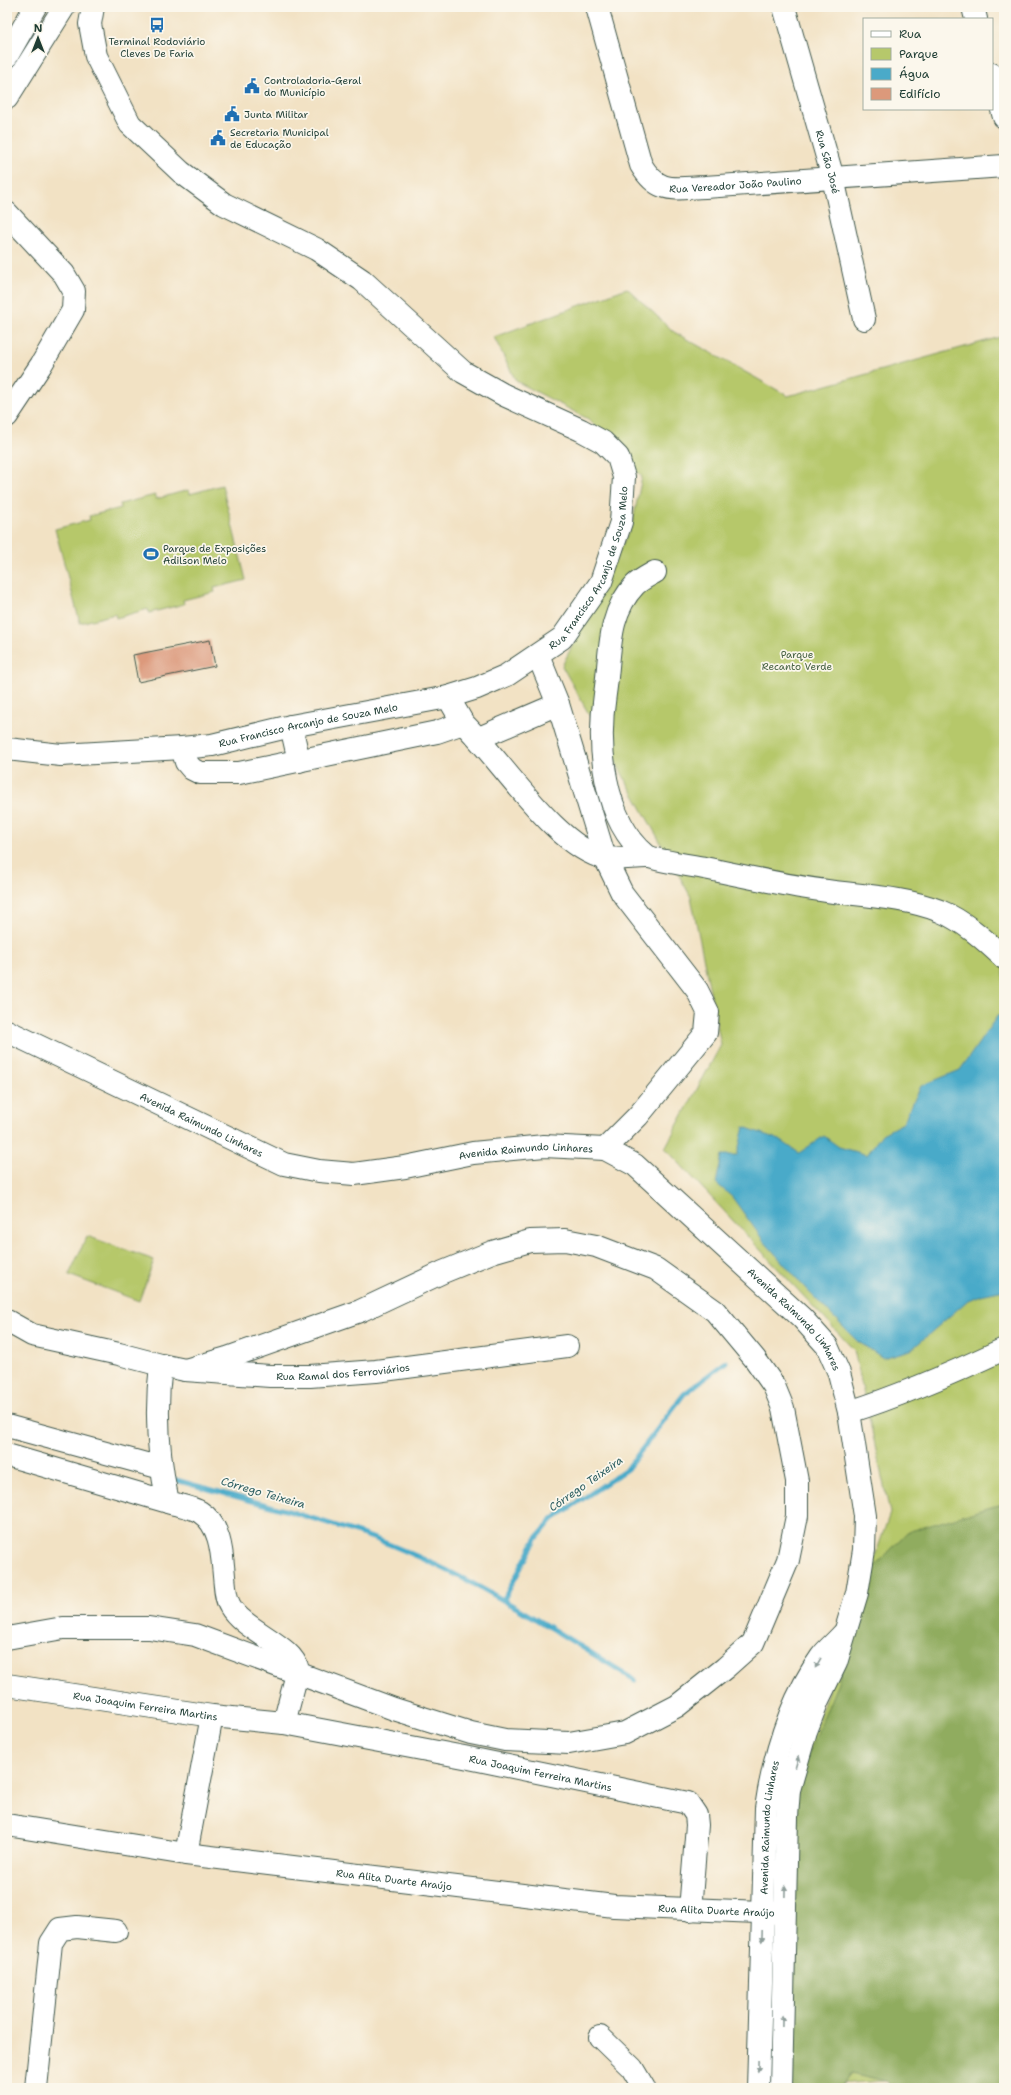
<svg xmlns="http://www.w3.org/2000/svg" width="1011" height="2095" viewBox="0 0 1011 2095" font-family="'Shantell Sans',sans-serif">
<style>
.green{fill:#b6c86b;stroke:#6a8250}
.forest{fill:#90ac5f;stroke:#58744a}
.water{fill:#4aaac9;stroke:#34747e}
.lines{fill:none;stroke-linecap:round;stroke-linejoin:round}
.stream{stroke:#4aaac9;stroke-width:5}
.building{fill:#dc997b}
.minor-casing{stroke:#3f564a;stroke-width:24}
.minor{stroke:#fff;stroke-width:22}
.oneway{fill:#8f9e9a}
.labels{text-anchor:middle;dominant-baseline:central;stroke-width:3.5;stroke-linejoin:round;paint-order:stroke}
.poi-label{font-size:10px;fill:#1f3d34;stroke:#fbf7ec;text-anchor:start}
.street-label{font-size:10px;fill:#1f3d34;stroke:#fbf7ec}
.park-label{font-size:10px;fill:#456042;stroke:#fbf7ec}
.water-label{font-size:11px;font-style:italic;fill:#2c5e61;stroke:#fbf7ec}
</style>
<rect width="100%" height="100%" fill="#fbf7ec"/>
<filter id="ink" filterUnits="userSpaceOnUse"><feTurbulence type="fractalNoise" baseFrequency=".025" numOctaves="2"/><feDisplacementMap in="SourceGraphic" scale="8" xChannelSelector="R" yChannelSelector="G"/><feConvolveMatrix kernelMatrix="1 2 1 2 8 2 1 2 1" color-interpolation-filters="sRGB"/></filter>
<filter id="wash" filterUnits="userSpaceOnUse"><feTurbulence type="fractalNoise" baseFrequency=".012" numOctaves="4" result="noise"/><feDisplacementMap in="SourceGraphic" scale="16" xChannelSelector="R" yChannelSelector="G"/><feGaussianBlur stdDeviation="0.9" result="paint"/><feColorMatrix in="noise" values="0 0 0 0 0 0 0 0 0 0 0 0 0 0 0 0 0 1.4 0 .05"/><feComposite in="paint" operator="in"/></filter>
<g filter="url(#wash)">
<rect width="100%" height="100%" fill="#f2e2c4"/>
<path class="green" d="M627 288 674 332 788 396 1004 336V2088H893L885 2081 786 2087 793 1792 890 1513 854 1350 665 1148 721 1045 691 897 562 666 632 525 642 477 590 420 516 381 494 337Z
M222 485 246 580 214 588 215 592 183 600 184 604 149 613 148 609 116 618 115 614 80 623 55 529 90 520 89 516 121 508 120 504 155 495 156 499 188 490 190 494Z
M87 1236 154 1260 139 1301 69 1275Z"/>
<path class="forest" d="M998 1505H1004V2088H892L885 2081 851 2073 841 2088H788L793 1792 837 1685 871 1571 907 1532Z"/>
<path class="water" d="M998 1015H1004V1290L981 1295 967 1301 911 1350 883 1358 857 1341 806 1289 763 1240 732 1197 716 1183 722 1155H737L744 1127 780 1140 799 1153 824 1136 839 1147 867 1155 882 1134 903 1123 921 1086 960 1070Z"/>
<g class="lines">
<path class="stream" d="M169 1478C239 1498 310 1515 378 1540 470 1575 552 1629 635 1680
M504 1599 536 1539 553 1519 627 1469 684 1394 726 1362"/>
</g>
<g id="blocks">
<path class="building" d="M210 640 215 666 138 682 133 655Z"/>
</g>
</g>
<g filter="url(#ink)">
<use href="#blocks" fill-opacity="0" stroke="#3f564a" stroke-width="1"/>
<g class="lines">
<g class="minor-casing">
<g id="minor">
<path id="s1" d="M597 7 641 165C659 195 674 188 705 187L1004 166"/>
<path id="s2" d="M784 7 833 178 864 319"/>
<path d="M973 7 976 19"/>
<path d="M7 56 35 7"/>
<path d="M992 74 1004 117"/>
<path d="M7 98 64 7"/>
<path d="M7 213 64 274 74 291 73 310 41 365 7 416"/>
<path d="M655 572C648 576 640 580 635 585 606 615 611 656 605 694 597 746 603 819 646 855 652 860 694 866 704 868 745 876 786 886 827 891 864 896 904 897 940 911 964 921 985 940 1004 958"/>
<path d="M538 655 558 704 605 858 622 893 697 990 708 1012 706 1033 638 1116 605 1149"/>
<path d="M463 723C499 757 557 849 605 858 618 860 634 857 647 857"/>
<path d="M291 726 299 761"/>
<path d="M479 738 558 704"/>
<path d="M182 748 186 762 192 769 200 773H239L437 732 463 723 448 697"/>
<path id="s3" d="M7 749 61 755 182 748 212 745 291 726 448 697 477 688 507 675 562 638 601 582 621 522 624 477 618 457 603 442 581 430 504 395 463 372 362 280 316 249 224 204 181 172 130 124 96 56 90 24 93 7"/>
<path id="s4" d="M7 1031 284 1164 319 1171 354 1174 405 1167 473 1153 544 1146 605 1149 635 1165 802 1318 827 1346 839 1373 849 1412 865 1516 864 1550 857 1593 836 1663 818 1700 806 1731 789 1790 787 1817 781 2088"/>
<path id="s5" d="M7 1321 32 1335 119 1354 161 1365 185 1370 270 1376H310L376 1371 567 1346"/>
<path d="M161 1365C155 1411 158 1457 168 1502 177 1505 192 1507 200 1512 221 1525 222 1554 224 1576 225 1585 225 1598 230 1606 244 1631 293 1645 298 1670L284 1723"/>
<path d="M849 1412C903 1395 953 1373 1004 1349"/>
<path d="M7 1426 161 1468"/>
<path d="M7 1455 168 1502"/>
<path d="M7 1638 63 1628H149L195 1635 394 1709 471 1733 505 1740 569 1743 625 1733 677 1706 725 1668 753 1643 788 1560 797 1516V1481L783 1408 774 1386 755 1359 715 1311 656 1269 596 1246 565 1240 530 1241 492 1252 443 1272 360 1311 227 1358 185 1370"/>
<path id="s6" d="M7 1685 212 1716 284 1723 464 1757 688 1803 696 1815 697 1825 690 1910"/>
<path id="s7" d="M7 1825 186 1854 614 1906 784 1913"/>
<path d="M186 1854 212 1716"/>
<path d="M600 2037 632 2068 644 2088"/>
<path d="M36 2088 51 1943 60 1929 77 1927 116 1931"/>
<path id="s8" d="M758 2088 766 1808C774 1754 789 1702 821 1657 827 1649 836 1642 842 1635"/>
</g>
</g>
<use href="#minor" class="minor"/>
</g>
<defs><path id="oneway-solid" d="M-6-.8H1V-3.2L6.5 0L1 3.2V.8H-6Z"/></defs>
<g class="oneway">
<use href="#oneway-solid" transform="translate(818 1663) rotate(120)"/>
<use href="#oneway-solid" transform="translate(797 1762) rotate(-74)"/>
<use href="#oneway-solid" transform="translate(785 1891) rotate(-89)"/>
<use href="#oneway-solid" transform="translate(762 1936) rotate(92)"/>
<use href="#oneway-solid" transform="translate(782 2021) rotate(-89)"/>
<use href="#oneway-solid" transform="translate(758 2066) rotate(91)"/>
</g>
</g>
<defs>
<g id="bus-bare" transform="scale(1.2)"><path d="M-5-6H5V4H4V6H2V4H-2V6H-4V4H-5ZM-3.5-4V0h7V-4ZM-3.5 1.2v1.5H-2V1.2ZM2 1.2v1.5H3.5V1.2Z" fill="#1f6fb2" stroke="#fbf7ec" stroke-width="2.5" paint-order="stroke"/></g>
<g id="civic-bare" transform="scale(1.2)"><path d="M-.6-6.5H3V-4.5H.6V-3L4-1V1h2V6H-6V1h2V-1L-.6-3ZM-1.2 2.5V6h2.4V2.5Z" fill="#1f6fb2" stroke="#fbf7ec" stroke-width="2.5" paint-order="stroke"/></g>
<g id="stadium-bare" transform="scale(1.2)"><path d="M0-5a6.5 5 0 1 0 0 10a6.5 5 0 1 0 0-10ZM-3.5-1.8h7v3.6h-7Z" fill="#1f6fb2" stroke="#fbf7ec" stroke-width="2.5" paint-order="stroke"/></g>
</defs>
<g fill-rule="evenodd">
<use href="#bus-bare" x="157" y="25"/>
<use href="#civic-bare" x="252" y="86"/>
<use href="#civic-bare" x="232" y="114"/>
<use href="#civic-bare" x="218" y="138"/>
<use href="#stadium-bare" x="151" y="554"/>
</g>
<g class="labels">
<g class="poi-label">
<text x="157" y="41" text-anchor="middle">Terminal Rodoviário<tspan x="157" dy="12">Cleves De Faria</tspan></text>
<text x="264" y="80">Controladoria-Geral<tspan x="264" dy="12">do Município</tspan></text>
<text x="244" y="114">Junta Militar</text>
<text x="230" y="132">Secretaria Municipal<tspan x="230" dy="12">de Educação</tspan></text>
<text x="163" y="548">Parque de Exposições<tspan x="163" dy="12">Adilson Melo</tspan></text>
</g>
<g class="street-label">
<text stroke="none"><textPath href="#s2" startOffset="161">Rua São José</textPath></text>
<text stroke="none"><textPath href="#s1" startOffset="268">Rua Vereador João Paulino</textPath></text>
<text stroke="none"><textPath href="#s3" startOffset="652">Rua Francisco Arcanjo de Souza Melo</textPath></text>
<text stroke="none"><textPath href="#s3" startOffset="304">Rua Francisco Arcanjo de Souza Melo</textPath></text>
<text stroke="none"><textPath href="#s4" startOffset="216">Avenida Raimundo Linhares</textPath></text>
<text stroke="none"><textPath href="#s4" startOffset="552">Avenida Raimundo Linhares</textPath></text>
<text stroke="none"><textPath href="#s4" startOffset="888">Avenida Raimundo Linhares</textPath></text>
<text stroke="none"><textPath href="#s5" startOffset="344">Rua Ramal dos Ferroviários</textPath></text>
<text stroke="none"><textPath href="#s6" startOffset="140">Rua Joaquim Ferreira Martins</textPath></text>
<text stroke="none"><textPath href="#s6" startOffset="541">Rua Joaquim Ferreira Martins</textPath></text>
<text stroke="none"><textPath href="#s8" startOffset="261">Avenida Raimundo Linhares</textPath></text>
<text stroke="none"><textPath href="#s7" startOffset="391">Rua Alita Duarte Araújo</textPath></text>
<text stroke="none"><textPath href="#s7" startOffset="715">Rua Alita Duarte Araújo</textPath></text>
</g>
<g class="park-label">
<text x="797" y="654">Parque<tspan x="797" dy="12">Recanto Verde</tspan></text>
</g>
<g class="water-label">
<text transform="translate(586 1484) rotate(-35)">Córrego Teixeira</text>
<text transform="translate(263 1493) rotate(16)">Córrego Teixeira</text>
</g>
</g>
<rect width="1011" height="2095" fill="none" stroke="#fbf7ec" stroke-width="24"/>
<rect x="863" y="18" width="130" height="92" fill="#fbf7ec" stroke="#a3ada2"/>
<rect x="871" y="31" width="20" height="6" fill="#ffffff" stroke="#a3ada2"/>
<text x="899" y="38" font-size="12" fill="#1f3d34">Rua</text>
<rect x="871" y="48" width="20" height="12" fill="#b6c86b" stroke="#a3ada2"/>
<text x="899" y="58" font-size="12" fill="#1f3d34">Parque</text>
<rect x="871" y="68" width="20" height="12" fill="#4aaac9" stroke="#a3ada2"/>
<text x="899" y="78" font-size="12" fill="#1f3d34">Água</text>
<rect x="871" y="88" width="20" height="12" fill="#dc997b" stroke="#a3ada2"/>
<text x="899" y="98" font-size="12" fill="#1f3d34">Edifício</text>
<g transform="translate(38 38)" stroke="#fbf7ec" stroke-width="3" paint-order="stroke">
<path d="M0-3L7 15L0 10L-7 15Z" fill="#1f3d34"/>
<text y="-6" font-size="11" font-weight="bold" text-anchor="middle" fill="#1f3d34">N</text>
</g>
</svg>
